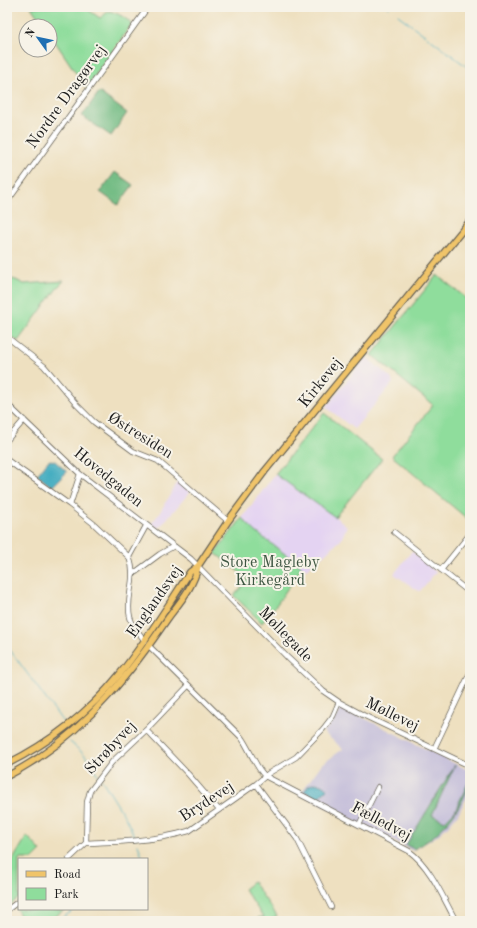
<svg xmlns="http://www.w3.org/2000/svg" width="477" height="928" viewBox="0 0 477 928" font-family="'Old Standard TT',serif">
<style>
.built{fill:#e4d3f2}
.industrial{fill:#c6c0da}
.green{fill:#8fdd9c;stroke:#567c5c}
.forest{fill:#73bc84;stroke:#486c50}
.water{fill:#3fabbf;stroke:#2e646e}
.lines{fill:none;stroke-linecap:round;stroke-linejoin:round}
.stream{stroke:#3fabbf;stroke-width:1}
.minor-casing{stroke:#666155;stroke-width:6}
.major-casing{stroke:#666155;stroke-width:8}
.minor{stroke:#fff;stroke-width:4.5}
.major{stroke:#f0c469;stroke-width:5.5}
.labels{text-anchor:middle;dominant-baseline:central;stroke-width:4;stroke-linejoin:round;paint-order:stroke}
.street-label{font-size:16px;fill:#1c1c1c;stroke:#f7f3e8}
.park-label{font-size:16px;fill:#3e5642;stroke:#f7f3e8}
</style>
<rect width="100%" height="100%" fill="#f7f3e8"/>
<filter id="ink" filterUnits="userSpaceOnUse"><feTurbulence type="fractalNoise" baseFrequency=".025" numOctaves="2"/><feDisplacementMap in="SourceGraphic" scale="8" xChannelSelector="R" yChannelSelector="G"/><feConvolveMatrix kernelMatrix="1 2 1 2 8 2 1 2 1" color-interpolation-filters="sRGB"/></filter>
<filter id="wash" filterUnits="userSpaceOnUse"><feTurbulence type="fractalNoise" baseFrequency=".012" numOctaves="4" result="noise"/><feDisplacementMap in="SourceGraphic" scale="16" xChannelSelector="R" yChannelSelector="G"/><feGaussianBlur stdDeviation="0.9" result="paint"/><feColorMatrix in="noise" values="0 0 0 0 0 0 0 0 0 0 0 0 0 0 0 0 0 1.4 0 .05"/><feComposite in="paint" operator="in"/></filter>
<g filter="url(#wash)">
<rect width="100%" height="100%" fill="#eee0c0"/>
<path class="built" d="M366 357 391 378 393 383 354 429 326 407Z
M275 474 324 508 347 526 341 540 307 569 302 567 256 532 242 518Z
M178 481 190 492 158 529 151 524 159 514Z
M412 551 436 572 420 591 417 590 394 574Z"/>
<path class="industrial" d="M342 707 470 771V792L458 814 448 826 437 836 413 851 300 794 321 765 343 749 323 732 333 721Z"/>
<path class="green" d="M31 7H84L100 18 109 11C118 13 126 18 132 24L86 88 50 34V26H44Z
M437 275 470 301V521L392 456 433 405 372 355Z
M7 278 16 280 24 284 64 281 58 287 18 341 7 335Z
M324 413 382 459 335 517 275 474Z
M242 518 256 532 302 567 277 604 262 623 234 596 248 579 215 553Z
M27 836 41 851 33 859H19V898L7 907V870Z
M253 882 277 916 269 921H255L259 917 264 918 244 889Z
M19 906V909L64 910 49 921H23L16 908Z"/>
<path class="forest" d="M99 92 127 113 111 136 82 116Z
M115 172 133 185 118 205 100 192Z
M455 765 432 815 445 821 455 811 470 779C470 786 466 792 463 799 452 820 436 838 414 849L406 845Z"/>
<path class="water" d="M51 460 55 461 67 472 52 487 37 475 48 461Z
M316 783 328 788 317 799 304 791 309 785Z"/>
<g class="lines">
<path class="stream" d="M388 7 389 8
M398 15 470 69
M7 646 63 722
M70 742 84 754 98 775
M102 780 125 817 136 839
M138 845 143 859
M58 921 75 909"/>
</g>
</g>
<g filter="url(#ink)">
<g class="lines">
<g class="minor-casing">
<path id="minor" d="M7 202 148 7
M7 337 44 366 77 405 94 422 133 451 158 461 228 521
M7 404 80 474 191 559 288 658 323 691 339 702 363 715 470 766
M7 440 24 420
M7 460 70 505 94 524 129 557C138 579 125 596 130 617 132 626 140 634 145 641
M70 505 80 474
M394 532 470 593
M129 557 146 526
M441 570 470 534
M133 574 160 554 174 546
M149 646 241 737C250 749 255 767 265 776L409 851C431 867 443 898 456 921
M146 730 188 774 219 810
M434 749 470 673
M256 784 297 839 331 907
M359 825 378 787
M86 843C120 842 155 841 189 831L256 784 269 773 296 757 323 729 333 716 339 702
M86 843 87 802 90 791 112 762 146 730 188 686
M69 859 86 843
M7 910 19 901"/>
</g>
<g class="major-casing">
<path id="major" d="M7 764C49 743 89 712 119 675 145 643 167 607 190 572L198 566 228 521 265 471 470 221
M7 776C18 771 28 764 38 758 92 722 132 671 168 618 180 602 194 586 198 566"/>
</g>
<use href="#minor" class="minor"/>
<use href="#major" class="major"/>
</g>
</g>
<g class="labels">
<g class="street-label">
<text transform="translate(67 97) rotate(-54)">Nordre Dragørvej</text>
<text transform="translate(321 383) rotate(-51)">Kirkevej</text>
<text transform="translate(140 436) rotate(32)">Østresiden</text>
<text transform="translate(108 478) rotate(39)">Hovedgaden</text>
<text transform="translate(155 602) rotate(-55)">Englandsvej</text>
<text transform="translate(285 635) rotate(46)">Møllegade</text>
<text transform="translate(392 715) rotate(26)">Møllevej</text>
<text transform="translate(111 748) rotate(-47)">Strøbyvej</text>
<text transform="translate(207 802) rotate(-33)">Brydevej</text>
<text transform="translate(381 822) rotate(28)">Fælledvej</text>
</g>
<g class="park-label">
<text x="270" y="563">Store Magleby<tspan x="270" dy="18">Kirkegård</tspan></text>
</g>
</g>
<rect width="477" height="928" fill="none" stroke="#f7f3e8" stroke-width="24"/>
<rect x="18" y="858" width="130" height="52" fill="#f7f3e8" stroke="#9f9d96"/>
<rect x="26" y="871" width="20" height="6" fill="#f0c469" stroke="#9f9d96"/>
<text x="54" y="878" font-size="12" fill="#1c1c1c">Road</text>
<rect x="26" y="888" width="20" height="12" fill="#8fdd9c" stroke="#9f9d96"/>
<text x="54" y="898" font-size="12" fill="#1c1c1c">Park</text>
<g transform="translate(38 38) rotate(303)"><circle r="19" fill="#f7f3e8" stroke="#9f9d96"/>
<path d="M0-3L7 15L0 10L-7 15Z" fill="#1f6fb2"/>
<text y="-6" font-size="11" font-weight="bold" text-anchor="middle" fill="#1c1c1c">N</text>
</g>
</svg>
